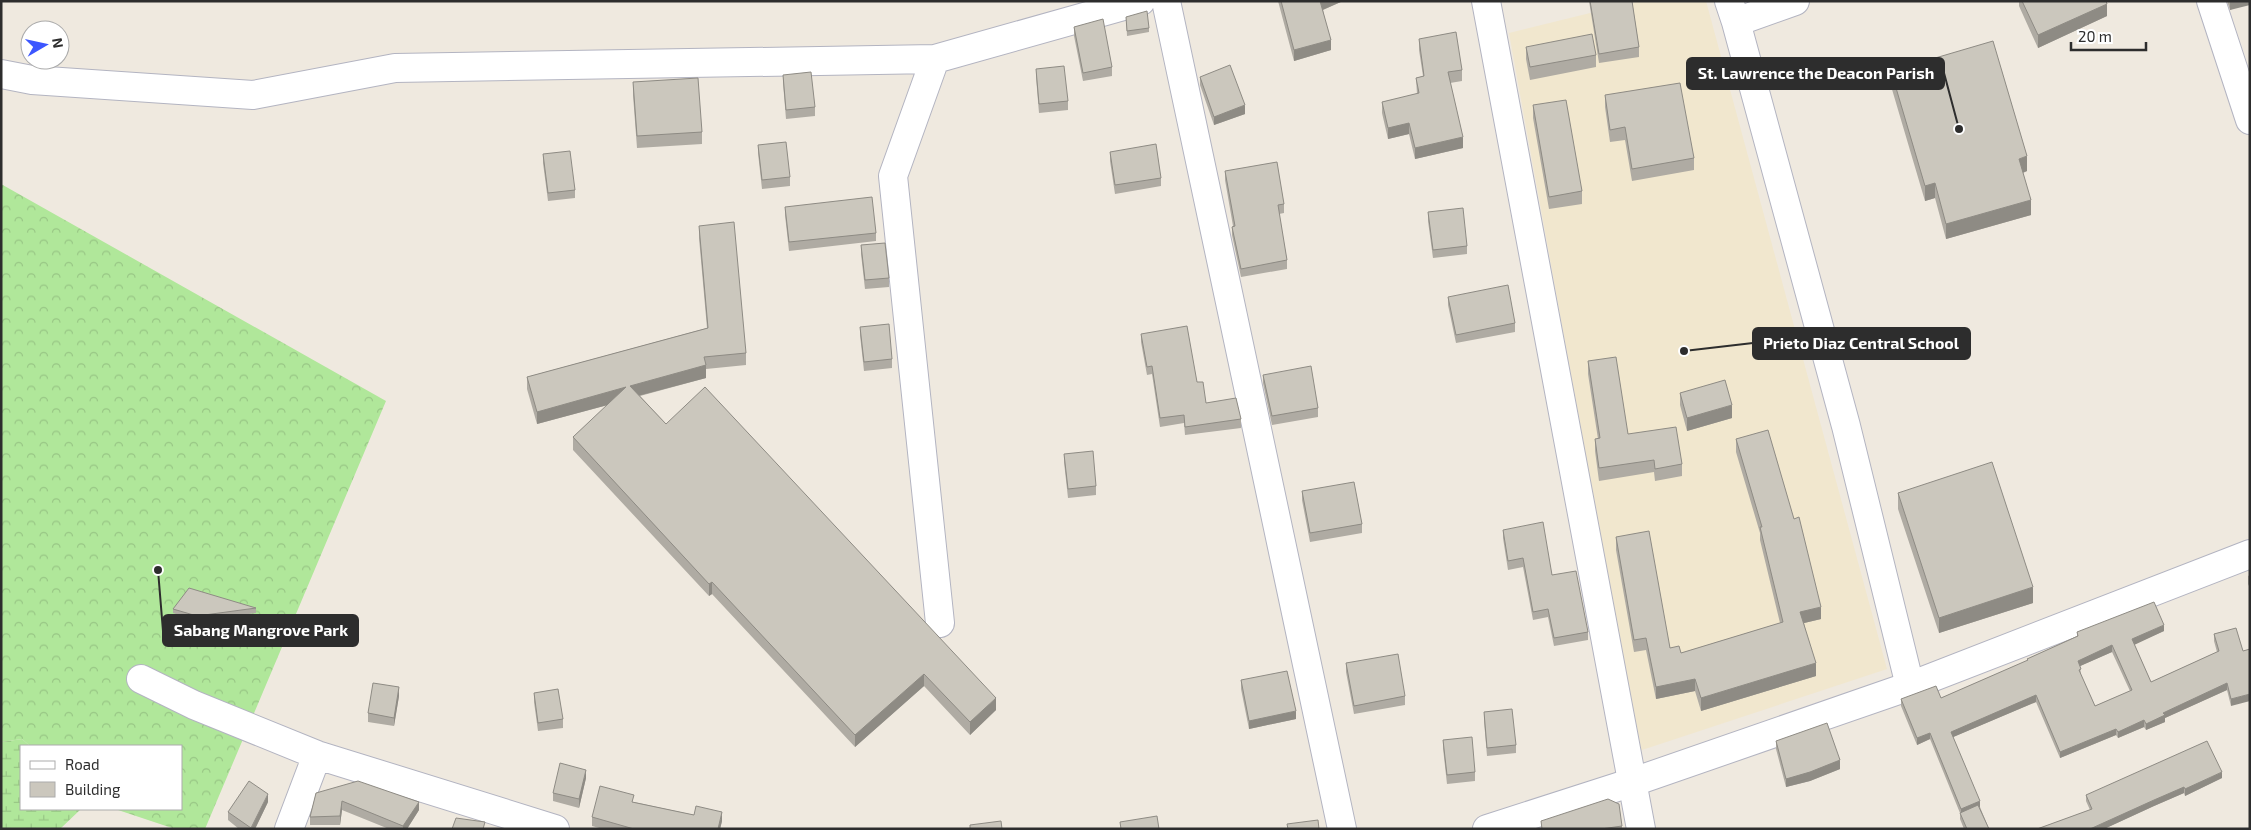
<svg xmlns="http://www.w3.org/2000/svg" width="2251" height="830" viewBox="0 0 2251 830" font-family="'Exo 2',sans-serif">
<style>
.education{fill:#f1e7ce}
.forest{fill:url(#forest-crowns)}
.wetland{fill:url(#wetland-marsh)}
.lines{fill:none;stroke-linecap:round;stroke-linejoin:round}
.minor-casing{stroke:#b3b4c1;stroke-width:30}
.tertiary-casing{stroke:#b3b4c1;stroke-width:30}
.minor{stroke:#fff;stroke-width:28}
.tertiary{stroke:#fff;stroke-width:28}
.wall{fill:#afaba3;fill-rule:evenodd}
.shaded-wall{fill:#8e8b84}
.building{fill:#cbc7bd;stroke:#8e8b84;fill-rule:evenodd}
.leader{fill:none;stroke:#2d2d2d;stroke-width:2}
.callout-dot{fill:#2d2d2d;stroke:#fff;stroke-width:2}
.callout{fill:#2d2d2d;stroke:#2d2d2d;stroke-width:2}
.callout-label{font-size:16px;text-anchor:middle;font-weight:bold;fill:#fff}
</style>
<defs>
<pattern id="forest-crowns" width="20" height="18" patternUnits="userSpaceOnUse" patternTransform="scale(1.25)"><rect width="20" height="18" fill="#b0e79a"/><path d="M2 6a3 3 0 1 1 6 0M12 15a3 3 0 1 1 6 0" fill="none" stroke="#98c685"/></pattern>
<pattern id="wetland-marsh" width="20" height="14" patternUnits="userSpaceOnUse" patternTransform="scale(1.25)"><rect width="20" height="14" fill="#b0e79a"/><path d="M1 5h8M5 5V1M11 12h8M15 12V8" fill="none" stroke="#98c685"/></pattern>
</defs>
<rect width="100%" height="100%" fill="#efe9df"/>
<path class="education" d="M1639 1H1706L1887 669 1639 751 1509 33Z"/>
<path class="forest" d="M1 184 386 401 205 829H175L115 809H181V746H30L22 739 1 742Z"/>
<path class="wetland" d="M22 739 30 746H21V809H81L60 829H1V742Z"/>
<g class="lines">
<g class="minor-casing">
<path id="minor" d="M1166 1 1342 829
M1486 1 1641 829
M1729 1 1736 22 1795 1
M1736 22 1846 426 1910 686
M935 59 893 176 940 623
M1 74 32 80 253 95 395 68 935 59 1141 1
M141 679 194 705 317 755 555 829
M289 829 317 755"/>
</g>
<g class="tertiary-casing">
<path id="tertiary" d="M2211 1 2250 120
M1487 829 1633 782 1910 686 2250 554"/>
</g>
<use href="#minor" class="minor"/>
<use href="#tertiary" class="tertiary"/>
</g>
<path class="wall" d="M1278 1H1343L1323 10 1331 50 1294 61Z
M1589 1H1632L1639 47V57L1599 63Z
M2019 1H2106L2107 16 2038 48 2019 6Z
M2227 1H2250L2230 10Z
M1126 17 1149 28V32L1127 36Z
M1074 27 1112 67V76L1083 81 1074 36Z
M1419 39 1462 70V81L1450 83 1463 148 1415 159 1409 134 1388 139 1382 113V102L1417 94 1416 78 1423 76 1419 50Z
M1526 47 1596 55V67L1530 80 1526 59Z
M1036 69 1068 101V110L1039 113 1036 77Z
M1891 71 2027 171 2023 173 2031 215 1946 239 1935 198 1925 201 1891 86Z
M783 75 815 107V116L786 119 783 83Z
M1200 77 1245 114 1214 125 1200 85Z
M633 82 702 132V144L637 148 633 95Z
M1605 95 1694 158V170L1632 181 1625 140 1610 142 1605 107Z
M1533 105 1582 191V204L1549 209 1533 118Z
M758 145 790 177V186L762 189 758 153Z
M1110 152 1161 178V186L1115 194 1110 161Z
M543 154 575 190V198L548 201 543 163Z
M1225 171 1284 204V213L1279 214 1287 260V269L1241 277 1232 235V227L1233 226 1225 180Z
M785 207 876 233V241L789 251 785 215Z
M1428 212 1467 246V254L1433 258 1428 221Z
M699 226 746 353V365L706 369V378L640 396 666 424 996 710 970 735 924 686 855 747 712 594 709 596 573 450V437L608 405 537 424 527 389V377L707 328 699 238Z
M861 245 889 278V287L865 289 861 254Z
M1448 297 1515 323V332L1456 343 1448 305Z
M860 327 892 359V368L864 371 860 335Z
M1141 334 1197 382 1206 403 1241 419V428L1185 435 1184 423 1160 427 1152 374 1147 375 1141 342Z
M1588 361 1628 434 1682 464V476L1655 481 1654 472 1599 481 1595 451V439H1598L1588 374Z
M1263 375 1318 408V417L1272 425 1263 383Z
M1680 393 1732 418 1687 431 1680 405Z
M1736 439 1821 619 1804 623 1816 676 1701 711 1695 691 1656 699 1646 650 1634 652 1616 550V537L1670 648 1681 653 1780 623 1760 540V533L1736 452Z
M1064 454 1096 486V495L1068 498 1064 462Z
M1302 491 1362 524V533L1310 542 1302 500Z
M1898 493 2033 603 1939 633 1898 509Z
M1503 530 1552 575 1588 632V640L1554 646 1548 617 1533 620 1523 567 1508 570 1503 538Z
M2250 575V588L2248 584V576Z
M256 608V613L197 621 173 613V609Z
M2236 628 2231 706 2227 690 2165 718V722L2146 730 2144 727 2118 738 2116 735 2060 758 2036 702 1953 737 1980 807 1989 829H1964L1960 819V813L1930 739 1917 745 1901 706V699L1941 698 2027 661V659L2077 636V632L2164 631 2134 644 2151 682 2217 652 2214 641V634ZM2112 652 2130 691 2095 706 2081 675 2080 666Z
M1346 663 1405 696V705L1354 714 1346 672Z
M1241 680 1296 719 1249 729 1241 689Z
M534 693 563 719V728L538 731 534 702Z
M399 696 394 726 368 722V713Z
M1484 712 1516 745V753L1487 756 1484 721Z
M1443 740 1475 772V781L1447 784 1443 748Z
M1776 741 1840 769 1810 781 1786 787 1776 749Z
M586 778 579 808 553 801V793Z
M2222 778 2185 796 2184 793 2154 806 2104 829H2037L2090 810 2086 801V795Z
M316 793 419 810 407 829H389L342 810 340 825H310V817Z
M268 802 255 829H239L228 820V812Z
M634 802 722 821 720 829H603L592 826V817Z
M1541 821 1622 826V829H1542Z"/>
<path class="shaded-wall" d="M1320 1H1343L1320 11Z
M2232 1H2250V5L2230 10V2Z
M2107 4V16L2038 48V35Z
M1331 40V50L1294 61V50Z
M1245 105V114L1214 125V117Z
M1409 123V134L1388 139V128Z
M1463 137V148L1415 159V148Z
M2027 156V171L2019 174V159Z
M1935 183V198L1925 201V186Z
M2031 200V215L1946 239V224Z
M706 365V378L630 398V386Z
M626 387V400L537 424V412Z
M1732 405V418L1687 431V418Z
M712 582V594L709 596V584Z
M2033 587V603L1939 633V618Z
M1821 607V619L1800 624V612Z
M2164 625V631L2132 646V639Z
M2112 645V652L2078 667V661Z
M1816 663V676L1701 711V698Z
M924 674V686L855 747V735Z
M1695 679V691L1656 699V687Z
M2227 683V690L2165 718V722L2146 730V724L2163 713Z
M399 687V696L394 726V718Z
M2250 694V701L2231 706V699Z
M2036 695V702L1951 738V732Z
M996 698V710L970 735V722Z
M1296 711V719L1249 729V721Z
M2144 720V727L2118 738V732Z
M2116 729V735L2060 758V752Z
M1930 733V739L1917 745V738Z
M1840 760V769L1810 781 1786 787V779Z
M586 770V778L579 808V799Z
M2222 772V778L2185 796V789Z
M2184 787V793L2154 806 2104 829H2090L2154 800Z
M268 794V802L255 829H251Z
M342 801V810L340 825V816Z
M1980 801V807L1961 816V809Z
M419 802V810L407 829H403V826Z
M722 812V821L720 829H718Z"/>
<path class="building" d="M1281 1H1320L1331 40 1294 50Z
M1590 1H1632L1639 47 1599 54Z
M2022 1H2106L2107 4 2038 35Z
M1147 11 1149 28 1127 31 1126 17Z
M1103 19 1112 67 1083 73 1074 27Z
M1456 32 1462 70 1448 72 1463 137 1415 148 1409 123 1388 128 1382 102 1419 93 1416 78 1424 76 1419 39Z
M1592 34 1596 55 1530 67 1526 47Z
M1993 41 2027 156 2019 159 2031 200 1946 224 1935 183 1925 186 1891 71Z
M1230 65 1245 105 1214 117 1200 77Z
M1064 66 1068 101 1039 104 1036 69Z
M811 72 815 107 786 110 783 75Z
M698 78 702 132 637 136 633 82Z
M1680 83 1694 158 1632 169 1625 127 1610 130 1605 95Z
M1566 100 1582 191 1549 197 1533 105Z
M786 142 790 177 762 180 758 145Z
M1156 144 1161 178 1115 185 1110 152Z
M570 151 575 190 548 193 543 154Z
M1277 162 1284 204 1278 205 1287 260 1241 269 1232 227 1235 226 1225 171Z
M872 197 876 233 789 242 785 207Z
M1463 208 1467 246 1433 250 1428 212Z
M734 222 746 353 704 357 706 365 630 386 666 424 705 387 996 698 970 722 924 674 855 735 712 582 709 584 573 437 626 387 537 412 527 377 708 328 699 226Z
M885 243 889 278 865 280 861 245Z
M1508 285 1515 323 1456 335 1448 297Z
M889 324 892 359 864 362 860 327Z
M1187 326 1197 382H1203L1206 403 1236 398 1241 419 1185 427 1184 415 1160 418 1152 366 1147 367 1141 334Z
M1616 357 1628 434 1676 427 1682 464 1655 469 1654 460 1599 468 1595 439 1600 438 1588 361Z
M1311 366 1318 408 1272 416 1263 375Z
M1725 380 1732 405 1687 418 1680 393Z
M1768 430 1794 519 1799 517 1821 607 1800 612 1816 663 1701 698 1695 679 1656 687 1646 638 1634 640 1616 537 1649 531 1670 648 1679 646 1681 653 1783 622 1760 527H1762L1736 439Z
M1093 451 1096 486 1068 489 1064 454Z
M1992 462 2033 587 1939 618 1898 493Z
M1354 482 1362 524 1310 533 1302 491Z
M1543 522 1552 575 1576 571 1588 632 1554 638 1548 609 1533 612 1523 558 1508 561 1503 530Z
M189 588 256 608 197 616 173 609Z
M2154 602 2164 625 2132 639 2151 682 2219 651 2214 634 2236 628 2243 651 2250 649V694L2231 699 2227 683 2163 713 2165 715 2146 724 2144 720 2118 732 2116 729 2060 752 2036 695 1951 732 1980 801 1961 809 1930 733 1917 738 1901 699 1936 686 1941 698 2028 660 2027 659 2078 636 2077 632ZM2112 645 2132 690 2095 706 2079 670 2081 669 2078 661Z
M1398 654 1405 696 1354 706 1346 663Z
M1287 671 1296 711 1249 721 1241 680Z
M373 683 399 687 394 718 368 713Z
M558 689 563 719 538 723 534 693Z
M1512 709 1516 745 1487 748 1484 712Z
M1827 723 1840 760 1810 772 1786 779 1776 741Z
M1472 737 1475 772 1447 775 1443 740Z
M2207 741 2222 772 2185 789 2184 787 2154 800 2090 829H2037L2092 809 2086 795Z
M560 763 586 770 579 799 553 793Z
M249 781 268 794 251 828 228 812Z
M358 781 419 802 403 826 342 801 340 816 310 817 316 793Z
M600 786 634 795 632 802 694 815 696 806 722 812 718 829H634L592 817Z
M1608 799 1619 804 1622 826 1601 829H1542L1541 821Z
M1978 805 1989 829H1967L1960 813Z
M1157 816 1159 829H1121L1120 822Z
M456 818 485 822 483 829H452Z
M1318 820 1319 829H1288L1287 824Z
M1001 821 1002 829H970V825Z"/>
<path class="leader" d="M1959 129L1944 73M1684 351L1753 343M158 570L163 631"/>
<g class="callout-dot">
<circle cx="1959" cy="129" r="5"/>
<circle cx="1684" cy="351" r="5"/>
<circle cx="158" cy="570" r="5"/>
</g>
<g class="callout">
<rect x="1687" y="58" width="257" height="31" rx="5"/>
<rect x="1753" y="328" width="217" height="31" rx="5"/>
<rect x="163" y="615" width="195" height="31" rx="5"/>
</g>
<g class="callout-label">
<text x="1816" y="79">St. Lawrence the Deacon Parish</text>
<text x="1861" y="349">Prieto Diaz Central School</text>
<text x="261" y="636">Sabang Mangrove Park</text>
</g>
<rect width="2251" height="830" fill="none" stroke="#2d2d2d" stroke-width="5"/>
<rect x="20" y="745" width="162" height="65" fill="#ffffff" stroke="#ababab"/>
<rect x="30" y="761" width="25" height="8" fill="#ffffff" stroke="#ababab"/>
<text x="65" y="770" font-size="15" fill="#2d2d2d">Road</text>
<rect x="30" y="782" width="25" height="15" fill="#cbc7bd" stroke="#ababab"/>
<text x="65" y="795" font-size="15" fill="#2d2d2d">Building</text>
<g transform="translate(45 45) rotate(81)"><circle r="24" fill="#ffffff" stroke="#ababab"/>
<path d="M0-4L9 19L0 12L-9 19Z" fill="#3c56ff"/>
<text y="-8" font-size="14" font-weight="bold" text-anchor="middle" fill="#2d2d2d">N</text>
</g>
<path d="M2071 42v8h75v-8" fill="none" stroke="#2d2d2d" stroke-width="2.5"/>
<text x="2078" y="42" font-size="15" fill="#2d2d2d" stroke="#ffffff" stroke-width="4" paint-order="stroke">20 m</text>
</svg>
